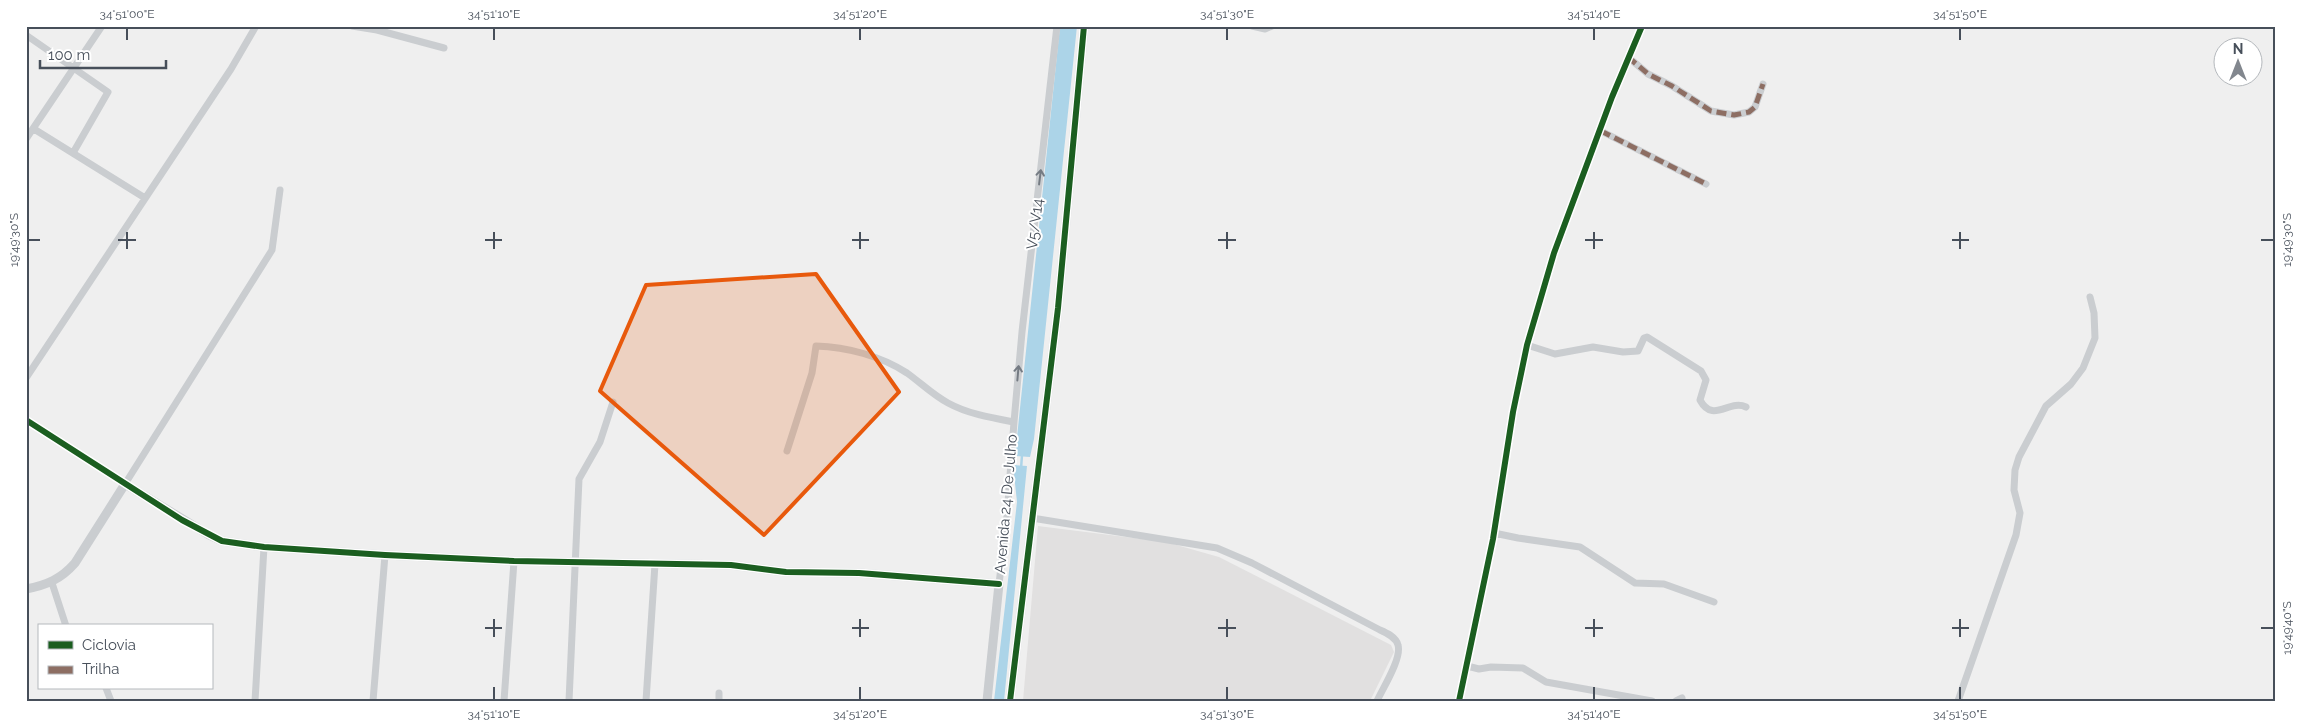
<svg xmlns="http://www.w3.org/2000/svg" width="2301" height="727" viewBox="0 0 2301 727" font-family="Raleway,sans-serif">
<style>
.education{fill:#e1e0e0}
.water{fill:#acd4e8}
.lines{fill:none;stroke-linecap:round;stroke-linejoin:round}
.stream{stroke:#acd4e8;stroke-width:2.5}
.minor{stroke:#cacdd0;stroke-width:7}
.tertiary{stroke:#cacdd0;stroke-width:9}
.quiet{stroke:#8d6e63;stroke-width:5;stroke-dasharray:10 5;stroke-linecap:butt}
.cycleway-casing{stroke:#fff;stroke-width:9}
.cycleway{stroke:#1b5e20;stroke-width:6}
.oneway{stroke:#757b83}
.marked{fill:#e8590c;fill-opacity:0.2;stroke:#e8590c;stroke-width:4;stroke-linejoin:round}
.ticks{fill:none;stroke:#474f5a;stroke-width:2}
.labels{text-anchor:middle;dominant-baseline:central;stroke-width:4;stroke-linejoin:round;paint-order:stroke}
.street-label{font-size:15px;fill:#474f5a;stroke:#fff}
.neatline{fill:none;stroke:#474f5a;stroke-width:2}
.ticks-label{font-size:12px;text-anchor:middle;fill:#474f5a}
</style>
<rect width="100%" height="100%" fill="#efefef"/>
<path class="education" d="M1038 526 1166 542 1219 557 1391 645 1394 652 1370 701H1023Z"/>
<path class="water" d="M1060 26H1077L1034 439 1030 457 1015 456Z
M1013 465 1027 466 1004 701H994L1017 502Z"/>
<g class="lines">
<path class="stream" d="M1021 469 1022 455"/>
<path class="minor" d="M352 26 377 30 444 48
M1252 26 1265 29 1272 26
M26 35 108 92 73 153
M1628 57 1648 74 1672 86 1711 111 1734 115 1749 112 1755 107 1763 84
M34 129 145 198
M1601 131 1706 184
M26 139 102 26
M1527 345 1555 354 1593 347 1623 352 1638 351 1644 338 1647 337 1701 371 1706 380 1700 400C1713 424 1729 399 1746 407
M26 378 231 69 256 26
M26 420 125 484 272 250 280 190
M1014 422 1022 332 1057 26
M787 451 812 373 816 346C847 347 881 356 907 373 921 383 933 395 948 403 968 414 992 418 1014 422L1007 516 999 584
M1032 518 1217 548 1252 563 1380 630C1387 633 1396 637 1398 645 1402 658 1383 688 1377 701
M1494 533 1518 538 1580 547 1635 583 1664 584 1714 602
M52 583 66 626
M1467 666 1479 669 1491 667 1523 668 1546 682 1652 701
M106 688 111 701
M719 693V701
M255 701 264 547
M373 701 385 555
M504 701 514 561
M569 701 579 479 600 442 613 402
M646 701 655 564
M1459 701 1493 539 1513 412 1527 345 1554 253 1612 97 1642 26
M1676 701 1682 698
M1958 701 2016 535 2020 513 2014 490 2015 470 2019 457 2046 406 2071 384 2083 368 2095 338 2094 313 2090 297"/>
<path class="tertiary" d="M26 589C47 585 61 579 75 563L125 484 209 535 222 541 264 547 385 555 514 561 731 565 786 572 859 573 999 584 987 701
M1010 701 1058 308 1084 26"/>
<path class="quiet" d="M1628 57 1648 74 1672 86 1711 111 1734 115 1749 112 1755 107 1763 84
M1601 131 1706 184"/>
<g class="cycleway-casing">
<path id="cycleway" d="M26 420 182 520 222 541 264 547 385 555 514 561 731 565 786 572 859 573 999 584
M1010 701 1058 308 1084 26
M1459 701 1493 539 1513 412 1527 345 1554 253 1612 97 1642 26"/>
</g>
<use href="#cycleway" class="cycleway"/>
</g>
<defs><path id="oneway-shaft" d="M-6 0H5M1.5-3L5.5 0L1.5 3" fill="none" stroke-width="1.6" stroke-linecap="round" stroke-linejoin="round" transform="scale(1.25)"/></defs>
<g class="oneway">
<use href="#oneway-shaft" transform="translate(1040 177) rotate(-83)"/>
<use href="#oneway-shaft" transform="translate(1018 373) rotate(-85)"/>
</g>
<path class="marked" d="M816 274 899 392 764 535 600 391 646 285Z"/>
<path class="ticks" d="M127 28V40M494 28V40M860 28V40M1227 28V40M1594 28V40M1960 28V40M127 232V249M494 232V249M860 232V249M1227 232V249M1594 232V249M1960 232V249M28 240H40M118 240H136M485 240H502M852 240H869M1218 240H1236M1585 240H1603M1952 240H1969M2261 240H2274M494 619V637M860 619V637M1227 619V637M1594 619V637M1960 619V637M485 628H502M852 628H869M1218 628H1236M1585 628H1603M1952 628H1969M2261 628H2274M494 687V700M860 687V700M1227 687V700M1594 687V700M1960 687V700"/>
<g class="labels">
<g class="street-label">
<text transform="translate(1035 224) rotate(-83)">V5/V14</text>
<text transform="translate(1006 504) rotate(-85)">Avenida 24 De Julho</text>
</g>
</g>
<rect width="2301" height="727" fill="none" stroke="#ffffff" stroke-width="55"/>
<rect x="38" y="624" width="175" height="65" fill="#ffffff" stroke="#b5b9bd"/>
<rect x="48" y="641" width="25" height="8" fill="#1b5e20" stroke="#b5b9bd"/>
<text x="82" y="650" font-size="15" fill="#474f5a">Ciclovia</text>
<rect x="48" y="666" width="25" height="8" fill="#8d6e63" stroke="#b5b9bd"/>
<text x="82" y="674" font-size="15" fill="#474f5a">Trilha</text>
<g transform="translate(2238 62)"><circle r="24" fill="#ffffff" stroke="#b5b9bd"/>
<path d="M0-4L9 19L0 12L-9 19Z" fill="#82878e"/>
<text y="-8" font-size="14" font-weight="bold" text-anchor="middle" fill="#474f5a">N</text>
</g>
<path d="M40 60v8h126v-8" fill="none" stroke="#474f5a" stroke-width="2.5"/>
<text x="48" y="60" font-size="15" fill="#474f5a" stroke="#ffffff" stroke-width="4" paint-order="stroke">100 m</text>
<rect x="28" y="28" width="2246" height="672" class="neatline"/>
<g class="ticks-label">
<text x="127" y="18">34°51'00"E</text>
<text x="494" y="18">34°51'10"E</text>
<text x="860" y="18">34°51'20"E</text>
<text x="1227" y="18">34°51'30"E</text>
<text x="1594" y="18">34°51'40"E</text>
<text x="1960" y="18">34°51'50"E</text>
<text transform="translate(14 240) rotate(-90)" y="4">19°49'30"S</text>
<text transform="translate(2287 240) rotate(-90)" y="4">19°49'30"S</text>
<text transform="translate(2287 628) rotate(-90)" y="4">19°49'40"S</text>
<text x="494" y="718">34°51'10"E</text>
<text x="860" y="718">34°51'20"E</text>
<text x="1227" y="718">34°51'30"E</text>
<text x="1594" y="718">34°51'40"E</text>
<text x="1960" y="718">34°51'50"E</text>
</g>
</svg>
